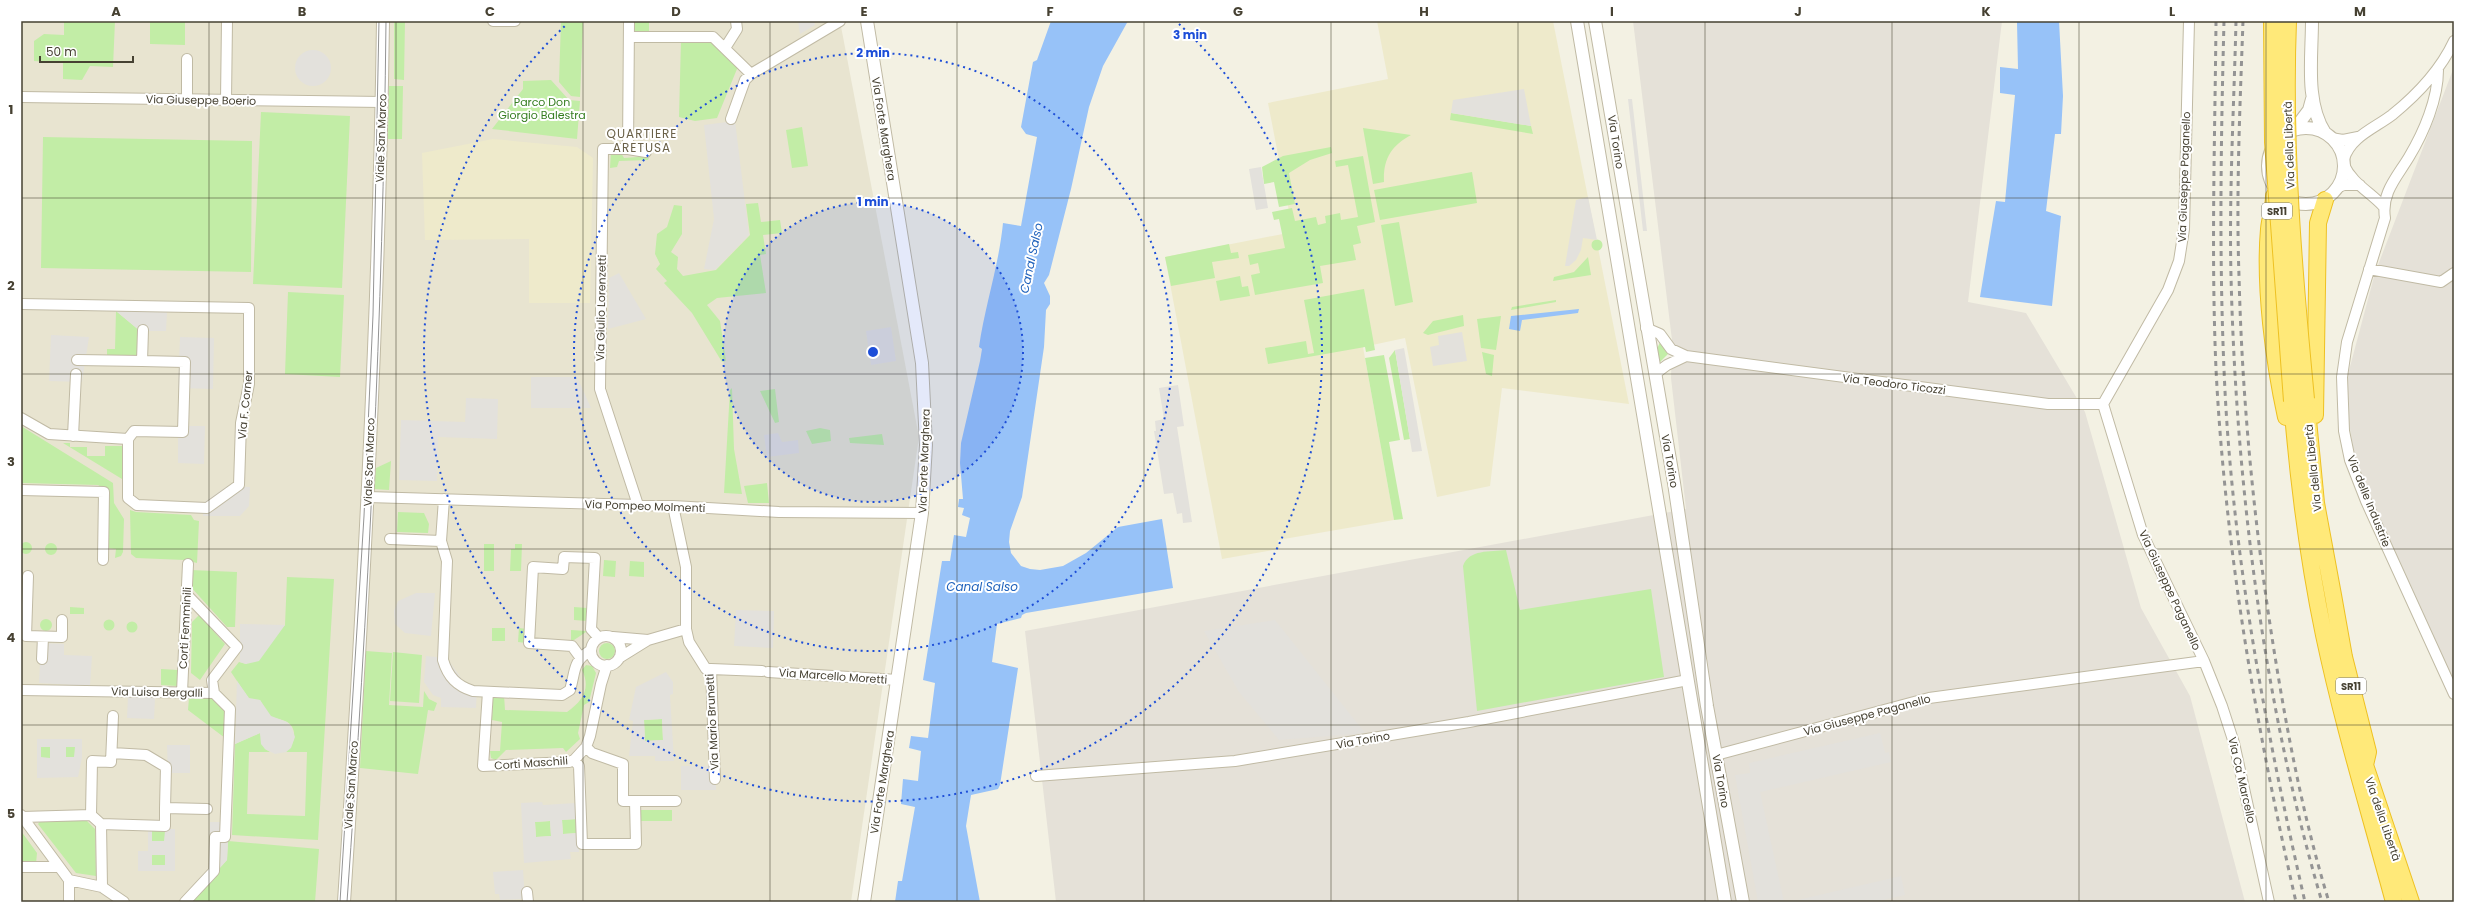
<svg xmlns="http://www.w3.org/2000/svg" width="2475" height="923" viewBox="0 0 2475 923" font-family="Poppins,sans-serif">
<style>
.residential{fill:#e8e4d0}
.industrial{fill:#e5e1d8}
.education{fill:#eeeacb}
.green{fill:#c2eda6}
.parking{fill:#e3e1dc;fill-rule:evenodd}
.water{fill:#97c2f8}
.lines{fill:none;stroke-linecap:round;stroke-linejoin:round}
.minor-casing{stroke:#c0baa4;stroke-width:12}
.tertiary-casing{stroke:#c0baa4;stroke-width:14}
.trunk-casing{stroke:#eec122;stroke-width:18}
.minor{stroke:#fff;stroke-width:10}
.tertiary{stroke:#fff;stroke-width:12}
.trunk{stroke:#ffe979;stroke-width:16}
.tram{stroke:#949494;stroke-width:1}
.rail{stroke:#949494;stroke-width:3;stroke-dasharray:5 5;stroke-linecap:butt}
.trunk-bridge-casing{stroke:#eec122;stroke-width:18;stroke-linecap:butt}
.trunk-bridge{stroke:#ffe979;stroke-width:16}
.grid{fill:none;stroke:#464132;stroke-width:1;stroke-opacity:0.55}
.ring{fill:none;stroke:#1d4ed8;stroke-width:2;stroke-dasharray:2 4}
.labels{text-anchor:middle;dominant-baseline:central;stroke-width:4;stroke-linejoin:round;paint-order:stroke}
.shield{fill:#fff;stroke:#7e7a70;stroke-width:1}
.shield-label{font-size:10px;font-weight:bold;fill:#464132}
.street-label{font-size:11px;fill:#464132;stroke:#fff}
.park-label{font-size:11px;fill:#357d20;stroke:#fff}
.neighbourhood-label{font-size:12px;letter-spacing:1px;fill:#6a6148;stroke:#fff}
.water-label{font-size:12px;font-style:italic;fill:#2163bc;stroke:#fff}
.centre{fill:#1d4ed8;stroke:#fff;stroke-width:2}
.ring-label{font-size:12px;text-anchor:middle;font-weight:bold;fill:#1d4ed8;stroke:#fff;stroke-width:4;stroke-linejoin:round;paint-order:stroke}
.neatline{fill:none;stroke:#464132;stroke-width:1.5}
.grid-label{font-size:13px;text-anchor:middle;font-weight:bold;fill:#464132}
</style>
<rect width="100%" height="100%" fill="#f3f1e3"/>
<path class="residential" d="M21 21H840L919 437 851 902H21Z"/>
<path class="industrial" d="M1633 21H2002L1968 302 2026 313 2085 412 2141 608 2190 696 2245 902H1056L1025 631 1686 509 1671 378 1672 340Z
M2454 67V681L2364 483 2355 459 2346 405 2347 378 2375 273Z"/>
<path class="education" d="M1377 21H1553L1629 404 1502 388 1490 486 1437 497 1405 338 1363 347 1394 520 1278 540 1279 549 1222 559 1165 257 1293 232 1268 103 1388 79Z
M493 139 577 147 593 158 590 303H529V239L425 240 422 153Z"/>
<path class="green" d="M64 21H115L113 67 90 66 82 80 63 79V63L34 61V41L44 34 64 35Z
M150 21H185V45L150 44Z
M394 21H405L404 80 394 79Z
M561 21 583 22 580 97 571 96 559 82Z
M632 21H649V33H632Z
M711 39 739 64 717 118 695 121 679 117 681 40Z
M551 80 569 100 580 101 577 139 492 129 523 89V81Z
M389 86H403L402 139H388Z
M261 112 350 116 342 288 253 284Z
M1451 113 1531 126 1533 134 1450 120Z
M802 127 808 166 792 168 786 130Z
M1363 128 1411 135C1391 146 1383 159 1384 182L1373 184Z
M43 137 252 141 251 272 41 268Z
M1331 147 1332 153 1310 160 1289 173 1295 204 1279 207 1274 182 1264 184 1262 167 1283 156Z
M611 151H620L624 158 637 157 641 155 649 158 648 160 619 161 617 167 610 168Z
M1363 156 1375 222 1357 226 1361 243 1353 245 1356 260 1320 266 1323 283 1255 295 1251 275 1260 273 1258 263 1250 265 1248 255 1285 248 1279 219 1274 220 1272 212 1292 208 1295 221 1316 217 1318 225 1326 223 1325 216 1340 213 1341 220 1358 217 1348 165 1336 167 1335 161Z
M1472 172 1477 203 1380 220 1374 190Z
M758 203 761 222 780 220 782 233 763 235 766 254 760 255 766 293 717 298 707 305 720 321 726 361 722 362 692 313 664 283 667 281 656 269 660 264 655 254 657 234 667 227 674 205 682 206V234L671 252 678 257 677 269 683 276 716 270 750 235 746 204Z
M1399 222 1413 302 1395 306 1381 225Z
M1591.5 245a5.5 5.5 0 1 1 11 0a5.5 5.5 0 1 1-11 0Z
M1229 244 1231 253 1238 252 1239 258 1212 262 1215 278 1171 286 1165 257Z
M1588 257 1591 275 1553 281 1554 277 1574 272Z
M1240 276 1242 287 1248 286 1250 296 1220 301 1216 281Z
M1364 289 1375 350 1366 352 1365 347 1268 364 1265 348 1306 341 1308 354 1314 353 1304 300Z
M288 292 344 295 340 377 285 374Z
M1556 300V302L1511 310 1512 307Z
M116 311 140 331 139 359 107 358V349H115Z
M1463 315 1464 326 1428 335 1423 333 1433 321Z
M1501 316 1496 350 1481 348 1477 319Z
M1660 342 1668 354 1660 362 1657 349Z
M1395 350 1410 439 1404 440 1389 358Z
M1482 352 1494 355 1492 376 1486 374Z
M1384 355 1400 440 1389 442 1403 519 1394 520 1365 358Z
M732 388 734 449 742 494 724 493 730 390Z
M775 389 779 422 775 423 760 391Z
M21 426 113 483 114 503 124 519 123 552 121 556 115 558 116 549 107 548 109 495 108 491 98 485 21 483Z
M820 428 830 430 831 441 812 444 806 431Z
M882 434 884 445 850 443 849 438Z
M63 443H70V447H87V456H105V446H123L122 479Z
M391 461 389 490 374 489 376 468Z
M767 483 769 503H748L744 486Z
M130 510 136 512 191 515 194 520 199 521 197 563 185 560 136 558 131 554Z
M398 512 424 513 429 524 428 533 397 532Z
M20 548a6 6 0 1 1 12 0a6 6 0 1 1-12 0Z
M45 549a6 6 0 1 1 12 0a6 6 0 1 1-12 0Z
M484 544H494V571H484Z
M515 544H522L521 571H510L511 549H515Z
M1506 550 1520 610 1651 589 1664 677 1477 711 1463 566C1469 549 1490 552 1506 550Z
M604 560 616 561 615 577 603 576Z
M630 561 644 562V577L629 576Z
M191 570 237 572 235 627H227L190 586Z
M287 577 334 579 318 840 232 835 235 744 260 733 265 749 270 752H249L247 814 305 816 307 752H286C297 742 298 724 282 720 278 718 274 719 270 716 266 712 263 705 260 700L249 699 231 672 239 662 246 664 285 625Z
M70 607 84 608V614H70Z
M574 607 587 608V621L574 620Z
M199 615 225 644 200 680 191 673 192 622Z
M40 625a6 6 0 1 1 12 0a6 6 0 1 1-12 0Z
M103.5 625a5.5 5.5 0 1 1 11 0a5.5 5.5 0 1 1-11 0Z
M126.5 627a5.5 5.5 0 1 1 11 0a5.5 5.5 0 1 1-11 0Z
M492 628H505V641H492Z
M519 628 527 629 526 643 518 642Z
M571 630 586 631V632L571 642Z
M599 651a8 8 0 1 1 16 0a8 8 0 1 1-16 0Z
M366 651 392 653 389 705 423 707 424 691 429 699 437 703 434 711 428 710 418 774 360 768Z
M393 652 422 655 419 703 390 701Z
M586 665 592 666 596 673 589 702 584 705 578 733 580 739 566 752 563 748 506 750 496 760 491 758 490 751H500L502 722 492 720 493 696 504 695 505 710 567 712C583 701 591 688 582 670Z
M161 669 178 670 177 686 161 685Z
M189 698H211L225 712V738L188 710Z
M662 719 663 740 645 741 644 720Z
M41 747H50V758H41Z
M66 747H75V757H66Z
M641 810H672V821H641Z
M577 819 578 833 563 834 562 820Z
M41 820H86L95 829 96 876 76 873 38 824Z
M550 821 551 836 536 837 535 822Z
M152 830 165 831V841H152Z
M21 831 37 853 36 864 21 862Z
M228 841 319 849 315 902H189L227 860Z
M152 854 165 855V865H152Z"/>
<path class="parking" d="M798 21H814L815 25 800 34Z
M295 68a18 18 0 1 1 36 0a18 18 0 1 1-36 0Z
M1524 89 1531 126 1451 113 1453 100Z
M1628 99H1632L1647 231H1643Z
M735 121 749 235 715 270 704 269 714 219 704 125Z
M1261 167 1268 208 1256 210 1249 169Z
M1588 197 1597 240 1583 238 1581 250 1576 260 1569 266H1565L1576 200Z
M619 273 646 319 608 329 609 278Z
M116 311 167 312 166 331H140Z
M891 327 896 361 871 365 866 331Z
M1462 332 1467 361 1433 366 1430 347 1439 345 1438 336Z
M51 335 89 337 82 382 49 381Z
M180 337 214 338 213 389 178 388Z
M1404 348 1422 451 1412 452 1395 350Z
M531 377H577L591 408H531Z
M1178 385 1184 426 1177 427 1192 522 1183 523 1182 513 1177 514 1173 493 1164 494 1154 431H1156L1155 421 1164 419 1159 388Z
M466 398 498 399 497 439 438 437 437 481 399 480 401 420 465 422Z
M178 426H205L204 464 178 463Z
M778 433 782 442 798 440 799 453 767 457 764 435Z
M227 486 250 487 249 506 240 516H203V503Z
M416 593H435L431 636 405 633 395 624 394 611 398 601Z
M736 610 774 611 773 648 734 646Z
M1275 620 1365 733 1279 740 1239 692 1204 631Z
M240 624 285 625 259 661 246 664 240 662Z
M41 643 64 644V655L92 656 90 686 39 683Z
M426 656 447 658 465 684 477 687 476 708 441 707V698L433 695 424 682Z
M666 672 673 682V694L670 695 674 761H655V756H629L633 721 629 720 636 687ZM662 719 663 740 645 741 644 720Z
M237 681 249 698 260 700 271 716 287 722 291 726 295 737 291 748 286 752 275 754 265 749 261 744 260 733 235 744Z
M128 697 155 698 154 719 127 718Z
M1880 733 1885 753 1889 752 1891 762 1760 792 1784 902H1758L1735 775 1750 773 1749 763Z
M37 739H82V758L78 777 37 778ZM41 747H50V758L41 757ZM66 747H75L74 757H66Z
M167 745H190V773H168Z
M681 766H716V790H681Z
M542 802 543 805 576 803 577 819 562 820 563 834 578 833 579 852H570L571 859 524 863 521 803ZM550 821 551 836 536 837 535 822Z
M210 822H229L227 860 209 880Z
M168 829H175V871H138V851H148V831L152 830V841H164L165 831ZM152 855H165V865H152Z
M523 870 525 899 500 900 499 894H495L493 872Z
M1901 876 1905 895 1874 902H1789Z"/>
<path class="water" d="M1051 21H1128L1103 66 1089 107 1071 189 1049 275 1044 283 1050 296V304L1046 310 1044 347 1022 497 1010 531 1009 542 1011 553 1021 566 1030 569 1040 570 1063 566 1086 553 1118 527 1162 519 1173 588 1026 613 1022 615 1021 618 997 624 992 662 1018 668 1000 785 998 789 971 795 966 826 980 902H895L898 881H902L915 807 901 804 903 779 918 781 921 751 909 748 911 736 928 738 935 683 923 680 942 561H950L954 535 966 537 970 518 962 515 964 508 958 507 959 499H963L960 463 961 443 980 361 982 349 979 347C985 305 999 265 1003 223L1021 226 1037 137 1026 134 1021 127 1033 62 1037 60Z
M2011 21H2059L2063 96 2061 134H2055L2046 211 2061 216 2052 306 1980 297 1996 201 2005 202 2015 95 2000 93V67L2018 69 2017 22Z
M1579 309 1578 313 1522 320 1520 331 1509 329 1511 316Z"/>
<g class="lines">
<g class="minor-casing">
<path id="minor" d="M493 21H515
M2189 21 2184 229 2179 261 2168 290 2103 404 2143 535 2204 661 2222 706 2234 743 2269 902
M629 37H713L751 74
M725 48 737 29 736 21
M187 59V99
M2438 70C2438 99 2424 132 2409 157 2397 177 2381 193 2385 218L2347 342 2342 377 2344 431 2350 460 2366 501 2454 694
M21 97 382 102
M226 100 227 21
M731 119 745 80 751 74 840 21
M2331 138 2343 140 2358 137
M628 149 629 21
M2344 159C2350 137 2375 128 2392 115 2418 94 2440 71 2454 41
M2344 165C2352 183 2370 192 2383 206
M2336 188 2344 185H2360
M2369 269 2441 282 2454 273
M21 304 249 308V384L241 423 239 485 207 508 137 505 128 498V439L49 434 21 418
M1646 328 1660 334 1671 349 1686 356 2048 404H2103
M77 360 142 361 143 330
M1655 374 1667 365 1686 356
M73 436 76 374
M128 439 134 431 183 432 185 362 142 361
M21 490 104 492 103 560
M368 497 673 506 779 512 922 513
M444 499 441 541 447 561 443 660C448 677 457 686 473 691L562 695 570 690C576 670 572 662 591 650
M638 505 600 389 603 149H628L646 152
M673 506 686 567V629L689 642 706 669H711L715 779
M390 539 441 541
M28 576 26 636 62 637V620
M187 595 237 647 212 680 214 693
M591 651a15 15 0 1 1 30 0a15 15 0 1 1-30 0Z
M613 637 648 640
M580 657 572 646 529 643 533 567 563 569 564 557 595 558 591 629 599 638
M619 658 648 640 686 629
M42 659 43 637
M711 669 762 671
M768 672 898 680
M21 690 214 693 230 709 225 837H215L214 871 185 902
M182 692 188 564
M488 692 483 766 569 762 574 760 586 747 590 736 601 684 607 665
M586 747 592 753 623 764V801H676
M112 753 146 755 166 767 165 808
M1716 755 1929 698 2204 661
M574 760 579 766 582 844H636L635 801
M1036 776 1235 761 1469 722 1688 680
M21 815 69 880 102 887 124 902
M91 815 92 761 111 762 113 716
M22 817 91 815 101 824 102 887
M101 824 165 826V808L207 809
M21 867H58
M69 880V902
M527 892 528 902"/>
</g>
<g class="tertiary-casing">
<path id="tertiary" d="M1577 21 1725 902
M1595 21 1674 483 1707 706 1743 902
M2312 21C2312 57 2305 102 2325 133
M2268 166a38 38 0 1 1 76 0a38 38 0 1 1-76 0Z
M2294 130 2309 110 2312 99
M344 902C363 609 379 315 383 21
M864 902 922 513 926 445 922 363 867 21"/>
</g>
<g class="trunk-casing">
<path id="trunk" d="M2274 196C2274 208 2270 218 2269 229 2264 286 2274 362 2286 417
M2306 399 2316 503 2333 595 2344 657 2368 752 2365 765 2411 902
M2292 401C2298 479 2308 558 2324 635 2343 725 2370 813 2394 902
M2315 415 2318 223 2325 200"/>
</g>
<use href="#minor" class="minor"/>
<use href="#tertiary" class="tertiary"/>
<use href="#trunk" class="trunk"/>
<path class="tram" d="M340 902 364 516 373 315 379 21
M347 902C368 609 383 315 386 21"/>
<path class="rail" d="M2216 21C2215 137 2211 253 2216 369 2225 548 2256 727 2296 902
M2224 21C2221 137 2219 253 2224 369 2231 548 2265 727 2305 902
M2236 21C2234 106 2229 191 2231 276 2236 483 2263 702 2322 902
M2243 21C2240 106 2236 191 2239 276 2242 395 2253 513 2271 631 2285 722 2302 814 2329 902"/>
<g class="trunk-bridge-casing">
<path id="trunk-bridge" d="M2272 21 2273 142 2292 401
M2288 21C2283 147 2294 274 2306 399"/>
</g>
<use href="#trunk-bridge" class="trunk-bridge"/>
</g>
<path class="grid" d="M209 21V902M396 21V902M583 21V902M770 21V902M957 21V902M1144 21V902M1331 21V902M1518 21V902M1705 21V902M1892 21V902M2079 21V902M2266 21V902M21 198H2454M21 374H2454M21 549H2454M21 725H2454"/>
<circle cx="873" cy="352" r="150" fill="#1d4ed8" fill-opacity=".12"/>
<g class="ring">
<circle cx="873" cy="352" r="150"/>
<circle cx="873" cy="352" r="299"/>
<path d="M1179 24A449 449 0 1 1 567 24"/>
</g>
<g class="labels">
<g class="shield">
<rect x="2262" y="203" width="30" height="16" rx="3"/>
<rect x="2336" y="678" width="30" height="16" rx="3"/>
</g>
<g class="shield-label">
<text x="2277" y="211">SR11</text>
<text x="2351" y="686">SR11</text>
</g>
<g class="street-label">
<text transform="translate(201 100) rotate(1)">Via Giuseppe Boerio</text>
<text transform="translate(884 129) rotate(81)">Via Forte Marghera</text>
<text transform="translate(381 138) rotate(-88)">Viale San Marco</text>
<text transform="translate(1616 142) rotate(81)">Via Torino</text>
<text transform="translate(2289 145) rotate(-92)">Via della Libertà</text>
<text transform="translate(2184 177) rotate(-88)">Via Giuseppe Paganello</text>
<text transform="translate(601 308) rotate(-89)">Via Giulio Lorenzetti</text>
<text transform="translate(1894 384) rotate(7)">Via Teodoro Ticozzi</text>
<text transform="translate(245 405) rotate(-84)">Via F. Corner</text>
<text transform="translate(924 461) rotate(-88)">Via Forte Marghera</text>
<text transform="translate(1670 461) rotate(80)">Via Torino</text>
<text transform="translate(369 462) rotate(-88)">Viale San Marco</text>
<text transform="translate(2313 468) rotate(-96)">Via della Libertà</text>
<text transform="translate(2369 501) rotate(68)">Via delle Industrie</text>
<text transform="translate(645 506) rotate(2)">Via Pompeo Molmenti</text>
<text transform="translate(2170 590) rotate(65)">Via Giuseppe Paganello</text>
<text transform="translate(185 628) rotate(-87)">Corti Femminili</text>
<text transform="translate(833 676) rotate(4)">Via Marcello Moretti</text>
<text transform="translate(157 692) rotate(1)">Via Luisa Bergalli</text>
<text transform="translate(1867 715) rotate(-15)">Via Giuseppe Paganello</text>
<text transform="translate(712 722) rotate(-93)">Via Mario Brunetti</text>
<text transform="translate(1363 740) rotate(-10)">Via Torino</text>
<text transform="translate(531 763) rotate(-4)">Corti Maschili</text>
<text transform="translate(2242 780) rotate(77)">Via Ca' Marcello</text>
<text transform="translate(1721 781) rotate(80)">Via Torino</text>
<text transform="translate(882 782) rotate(-81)">Via Forte Marghera</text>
<text transform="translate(351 785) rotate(-86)">Viale San Marco</text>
<text transform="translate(2383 819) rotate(71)">Via della Libertà</text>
</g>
<g class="park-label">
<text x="542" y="102">Parco Don<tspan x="542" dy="13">Giorgio Balestra</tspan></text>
</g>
<g class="neighbourhood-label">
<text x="642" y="133">QUARTIERE<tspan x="642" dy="14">ARETUSA</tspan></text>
</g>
<g class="water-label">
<text transform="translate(1031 258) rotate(-78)">Canal Salso</text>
<text x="982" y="586">Canal Salso</text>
</g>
</g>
<circle cx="873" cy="352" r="6" class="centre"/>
<g class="ring-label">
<text x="1190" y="39">3 min</text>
<text x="873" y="57">2 min</text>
<text x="873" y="206">1 min</text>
</g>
<rect width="2475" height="923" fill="none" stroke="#ffffff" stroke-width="44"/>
<path d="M40 56v6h93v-6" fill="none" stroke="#464132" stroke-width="2"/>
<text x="46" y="56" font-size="12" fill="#464132" stroke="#ffffff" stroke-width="3" paint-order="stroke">50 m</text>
<rect x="22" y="22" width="2431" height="879" class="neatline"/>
<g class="grid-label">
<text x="116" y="16">A</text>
<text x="302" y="16">B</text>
<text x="490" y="16">C</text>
<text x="676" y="16">D</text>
<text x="864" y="16">E</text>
<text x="1050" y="16">F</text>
<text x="1238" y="16">G</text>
<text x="1424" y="16">H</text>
<text x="1612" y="16">I</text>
<text x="1798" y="16">J</text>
<text x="1986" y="16">K</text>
<text x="2172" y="16">L</text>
<text x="2360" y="16">M</text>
<text x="11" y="114">1</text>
<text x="11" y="290">2</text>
<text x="11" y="466">3</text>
<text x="11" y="642">4</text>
<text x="11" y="818">5</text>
</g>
</svg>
